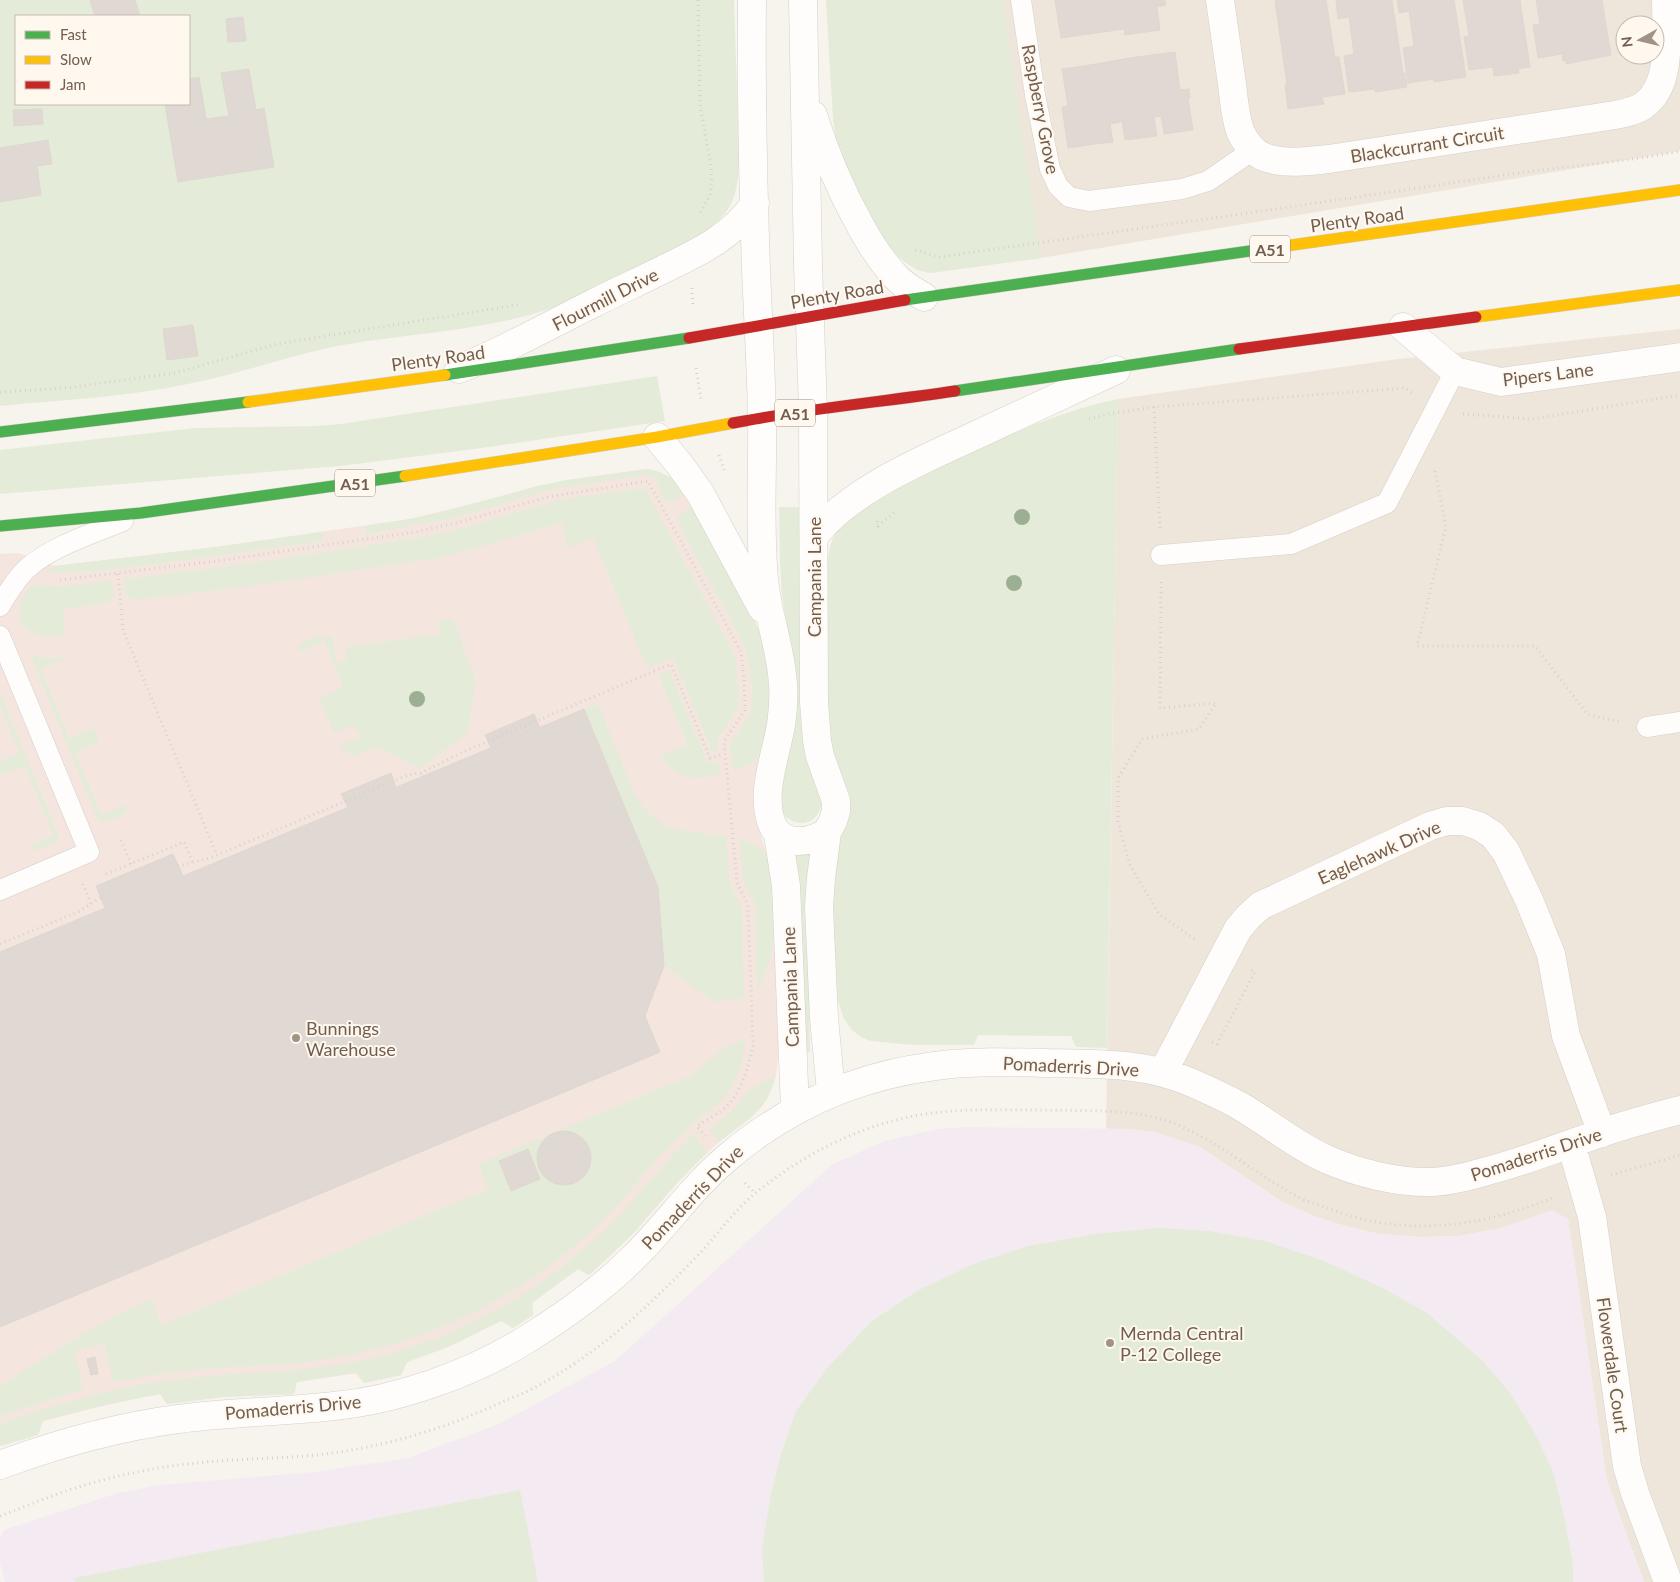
<svg xmlns="http://www.w3.org/2000/svg" width="1680" height="1582" viewBox="0 0 1680 1582" font-family="Lato,sans-serif">
<style>
.residential{fill:#efe6db;fill-rule:evenodd}
.commercial{fill:#f4e6df}
.education{fill:#f4ebf2}
.green{fill:#e4ecd9;fill-rule:evenodd}
.building{fill:#e0d9d3;stroke:#dfd7d0}
.lines{fill:none;stroke-linecap:round;stroke-linejoin:round}
.lane-casing{stroke:#d4cfc8;stroke-width:21}
.street-casing{stroke:#d4cfc8;stroke-width:29}
.fast-casing{stroke:#d5cec8;stroke-width:12}
.slow-casing{stroke:#d5cec8;stroke-width:12}
.jam-casing{stroke:#d5cec8;stroke-width:12}
.path{stroke:#d7d1cc;stroke-width:3;stroke-dasharray:1 4;stroke-linecap:butt}
.lane{stroke:#fefdfc;stroke-width:20}
.street{stroke:#fefdfc;stroke-width:28}
.fast{stroke:#4caf50;stroke-width:11}
.slow{stroke:#ffc107;stroke-width:11}
.jam{stroke:#c62828;stroke-width:11}
.tree{fill:#9daf92}
.poi-dot{fill:#a19286;stroke:#fef8ef;stroke-width:2}
.labels{text-anchor:middle;dominant-baseline:central;stroke-width:4;stroke-linejoin:round;paint-order:stroke}
.shield{fill:#fef8ef;stroke:#9d8c7f;stroke-width:1}
.shield-label{font-size:16px;font-weight:bold;fill:#735d4f}
.street-label{font-size:18px;fill:#735d4f;stroke:#fef8ef}
.poi-label{font-size:18px;fill:#735d4f;stroke:#fef8ef;text-anchor:start}
</style>
<rect width="100%" height="100%" fill="#f7f3ed"/>
<path class="residential" d="M826 0H1680V151L1041 258 930 273 917 270 902 260 837 141 833 117ZM1625 25H1655V55H1625Z
M1680 329V1582H1644L1607 1481 1568 1219 1501 1228 1460 1236 1421 1237 1379 1234 1345 1226 1314 1216 1284 1203 1200 1147 1154 1132 1106 1129 1118 399 1398 359Z"/>
<path class="commercial" d="M647 469 658 471 670 477 681 487 699 518 760 632 767 648 756 815 759 830 768 858 775 923 774 940 779 1044 776 1076 767 1099 761 1108 753 1116 719 1142 688 1170 653 1211 608 1258 589 1275 578 1269 532 1303 533 1315 513 1328 501 1321 448 1347 407 1362 401 1375 383 1379 364 1383 356 1373 297 1382 294 1394 223 1397 167 1404 160 1394 134 1398 43 1421 38 1435 0 1446V554L18 553 55 566 216 547 410 519 567 480Z"/>
<path class="education" d="M966 1127 1129 1129 1154 1132 1200 1147 1284 1203 1314 1216 1345 1226 1379 1234 1421 1237 1460 1236 1501 1228 1552 1210 1568 1219 1607 1481 1644 1582H5L0 1563V1538L4 1530 118 1493 159 1485 315 1472 408 1458 499 1424 615 1361 833 1164 885 1141 938 1129Z"/>
<path class="green" d="M0 0H734L739 158C738 206 728 218 688 242L555 307C487 331 414 333 343 345 290 355 240 374 188 384 127 397 63 400 0 406ZM16 16H189V104H16Z
M826 0H1002L1041 258 930 273C898 265 884 243 869 215 857 191 844 167 837 141 833 128 833 113 832 99 829 66 829 33 826 0Z
M657 376 665 421 482 448 340 466 0 494V450L195 428 317 426 341 424Z
M1118 399 1107 1048 1076 1047 1071 1036 978 1035 974 1045H914L871 1041 861 1037 852 1030 844 1019 839 1004 835 987 829 910 839 837 849 806V794L845 783 837 767 827 730 825 575C830 541 833 524 864 506 946 466 1028 418 1118 399Z
M647 469C664 472 676 479 685 494L670 503 666 502 654 478 647 475 555 489 450 519 366 534 365 526 410 519 451 510 537 486 567 480Z
M645 488 735 656 739 691 738 708 717 740 718 752 713 753 673 658 647 668 593 538 567 548 562 523 440 558 243 587 135 600 126 595 124 579 223 567 404 540 455 530 563 499Z
M693 507 760 632 767 648 773 695 765 750 753 762 733 771 730 744 751 712 752 687 746 649 677 521V517Z
M779 507H801L822 798C822 825 795 832 780 810L791 650 782 595 780 561Z
M322 532 323 541 149 565 97 571 43 573 55 566 216 547Z
M112 581 114 596 108 603 63 609 65 636C47 637 13 636 20 607 21 600 27 592 30 585L63 586Z
M449 619 455 623 476 682 467 733 421 769 379 747 353 756 342 750 340 745 361 736 353 725 334 733 319 698 341 688V681L324 641 300 652C294 636 322 638 332 636L336 663 347 661 345 647 440 634 438 621Z
M33 655 45 658 64 657V659L41 669 69 738 94 728 99 742 75 752 101 815 126 805 127 811 125 814C117 817 106 825 98 820L32 659Z
M669 670 708 763 719 761 720 774C695 782 675 780 661 755L688 745 658 674Z
M0 693 59 837 56 843 32 851 28 846 53 835 25 766 0 775V761L20 753 0 706Z
M598 704 634 793 648 813 666 826 676 829 726 837 730 884 742 907 744 998 714 1002 664 966 658 887 584 709Z
M739 839C750 843 761 846 768 857 772 866 772 878 773 888 775 923 777 958 757 989L755 904 743 881Z
M815 851 808 920 810 1052 800 1054 793 853Z
M745 1039C745 1060 737 1084 723 1099 715 1107 705 1114 696 1121 685 1130 675 1140 666 1150 642 1175 621 1204 596 1227 520 1299 426 1344 323 1360 284 1366 244 1365 204 1369 174 1371 143 1377 113 1382L104 1344 75 1351 83 1389 0 1416V1386C49 1355 97 1322 151 1299L162 1325 488 1189 478 1164 690 1076 722 1049Z
M769 1078 775 1080C765 1112 744 1122 719 1142L709 1130 732 1111 741 1101 745 1093Z
M693 1134 708 1152 676 1184 633 1234 589 1275 578 1269 532 1303 533 1315 513 1328 501 1321 448 1347 407 1362 401 1375 364 1383 356 1373 297 1382 294 1394 223 1397 167 1404 160 1394 100 1406 43 1421 38 1435 0 1446V1424C52 1405 104 1390 158 1382 213 1373 268 1374 322 1367 401 1358 478 1326 543 1281 571 1261 598 1238 622 1212 646 1186 668 1159 693 1134Z
M1159 1228 1209 1231 1265 1241 1324 1261 1383 1288 1427 1313 1483 1361 1510 1393 1536 1435 1554 1474 1565 1521 1573 1564V1582H764L762 1548 771 1494 781 1454 796 1411 828 1367 872 1321 917 1291 973 1264 1028 1246 1095 1234Z
M520 1490 538 1582H75L74 1578Z"/>
<path class="building" d="M92 0H135L140 16H95L90 1Z
M1055 0H1165L1166 5 1157 7 1160 30 1125 35 1124 29 1061 38Z
M1279 0H1326L1335 57H1339L1345 94 1322 97 1324 104 1288 109 1285 85H1287L1275 1Z
M1336 0H1392L1403 73H1405L1407 87 1375 92V89L1349 92 1344 56 1354 54 1349 17 1338 19Z
M1397 0H1454L1466 77 1434 82V79L1408 83 1403 48 1414 46 1409 11 1399 13Z
M1463 0H1520L1530 67 1518 69 1519 73 1494 76 1493 67 1469 70 1464 37 1469 36Z
M1536 0H1602L1611 55 1566 64V60L1563 61 1562 54 1538 58 1533 25 1540 24Z
M243 17 246 41 228 42 226 19Z
M1175 52 1180 90 1189 89 1190 98H1188L1193 130 1164 134 1152 55Z
M1152 55 1161 116 1154 117 1157 136 1141 138 1130 58Z
M1130 58 1141 138 1125 140 1122 121 1116 123 1107 62Z
M1107 62 1116 123 1110 124 1113 142 1095 144 1084 66Z
M1084 66 1095 144 1068 148 1062 107 1068 106 1062 69Z
M249 69 256 110 264 108 274 167 178 182 165 104H189V79L199 77 206 119 229 116 221 73Z
M42 109 43 124 14 126 13 110Z
M48 140 52 164 37 166 41 195 0 202V148Z
M193 325 198 356 167 360 163 329Z
M584 709 658 887 664 966 645 1016 540 1060 555 1096 0 1327V952L105 908 96 886 173 854 183 876Z
M534 714 540 728 491 748 485 735Z
M391 773 396 787 348 808 341 794Z
M645 1016 660 1052 555 1096 540 1060Z
M537 1158a27 27 0 1 1 54 0a27 27 0 1 1-54 0Z
M528 1149 540 1179 511 1191 499 1161Z
M95 1357 98 1374 91 1375 87 1359Z"/>
<g class="lines">
<g class="lane-casing">
<path id="lane" d="M1021 0 1035 95 1050 169 1058 186 1069 197 1089 201 1182 189 1208 181 1253 150
M1161 555 1291 544 1387 503 1455 371
M0 606C8 592 17 577 30 566 53 546 94 533 123 521
M0 636 89 852 0 890
M1647 727 1680 722"/>
</g>
<g class="street-casing">
<path id="street" d="M752 0C751 90 753 180 756 269 758 318 761 368 762 417 763 471 759 525 764 579 767 614 781 648 783 684 784 698 783 711 781 725 776 755 759 797 773 826 783 847 811 843 827 832
M803 0 808 265 813 410 814 702 817 741 820 756 836 801V811L833 821 827 832 821 878 819 907 824 1018 831 1092
M1220 0C1224 28 1228 56 1232 84 1234 100 1235 118 1241 133 1246 143 1254 153 1264 157 1284 165 1309 161 1329 159L1615 115C1625 113 1636 111 1644 105 1673 85 1666 31 1666 0
M813 115C825 154 841 191 861 227 871 245 882 262 896 277 904 286 914 291 924 297
M1403 327 1455 371 1501 382 1680 357
M459 369C505 350 548 326 592 304 616 292 640 281 664 269 699 252 732 237 755 203
M657 437 680 465 700 493 762 608
M814 536C850 490 922 460 974 436 1022 414 1069 392 1116 370
M778 834 786 886 787 908 795 1110
M1163 1072 1238 929 1248 917 1260 906 1430 826 1447 821H1463L1479 826 1493 835 1506 852 1529 900 1551 954 1566 1036 1602 1133
M1571 1144 1592 1217 1627 1466 1635 1493 1668 1582
M0 1465C57 1444 117 1427 178 1419 229 1412 282 1412 334 1406 397 1400 470 1374 524 1341 563 1317 601 1290 633 1258 666 1226 692 1187 728 1157 788 1106 856 1076 935 1066 971 1061 1008 1062 1045 1063 1094 1064 1144 1062 1190 1082 1206 1089 1224 1097 1240 1106 1269 1123 1295 1145 1326 1159 1358 1173 1397 1183 1433 1182 1451 1181 1470 1176 1487 1171 1526 1161 1563 1146 1601 1133 1627 1124 1653 1117 1680 1110"/>
</g>
<g class="fast-casing">
<path id="fast" d="M905 300 1271 248
M445 375 689 338
M955 391 1239 349
M0 432 248 402
M0 526 141 513 405 476"/>
</g>
<g class="slow-casing">
<path id="slow" d="M1271 248 1680 190
M1476 317 1680 290
M248 402 445 375
M405 476 657 437 733 423"/>
</g>
<g class="jam-casing">
<path id="jam" d="M689 338 905 300
M1239 349 1476 317
M733 423C806 409 881 402 955 391"/>
</g>
<path class="path" d="M698 0 700 105 710 161 712 178 710 195 700 213
M915 250 939 257C1127 230 1316 204 1504 175 1562 166 1622 163 1680 151
M692 288 693 307
M696 368 701 399
M0 392 66 388 175 373 277 344 522 304
M1154 407 1160 529
M1463 414 1532 419 1680 395
M1089 419 1108 414 1154 407 1405 388 1414 394
M719 455 724 470
M1435 471 1446 526 1417 646H1535L1588 715 1622 722
M877 521 878 526 895 512
M118 574 123 630 217 855
M60 580 209 562 416 532 460 522 547 497 648 481 741 652 744 678 745 710 724 741 737 882 748 906 753 1046C749 1064 742 1090 729 1104 721 1113 707 1119 697 1126L705 1136
M1161 582 1160 708 1216 703 1199 729 1142 739 1118 778V822L1130 865 1159 914 1197 941
M121 840 131 864
M178 866 210 858 408 775 421 773 463 752 671 664 710 758 724 754
M106 874 184 842 193 863
M83 884 91 904
M0 944 80 911 101 897
M1212 1042 1217 1044 1255 972 1251 970
M1611 1175 1680 1155
M745 1183 755 1193
M0 1516C24 1507 48 1497 72 1489 112 1476 156 1467 197 1463 240 1458 283 1459 325 1454 388 1446 447 1428 504 1401 517 1396 531 1390 543 1383 605 1348 651 1304 700 1253 719 1233 736 1208 758 1191 806 1153 859 1126 919 1115 958 1108 998 1110 1038 1110 1080 1111 1135 1108 1173 1123 1218 1141 1256 1174 1298 1197 1308 1202 1320 1205 1330 1209 1405 1238 1482 1227 1555 1197"/>
<use href="#lane" class="lane"/>
<use href="#street" class="street"/>
<use href="#fast" class="fast"/>
<use href="#slow" class="slow"/>
<use href="#jam" class="jam"/>
</g>
<g class="tree">
<circle cx="1022" cy="517" r="8"/>
<circle cx="1014" cy="583" r="8"/>
<circle cx="417" cy="699" r="8"/>
</g>
<g class="poi-dot">
<circle cx="296" cy="1038" r="5"/>
<circle cx="1110" cy="1343" r="5"/>
</g>
<g class="labels">
<g class="shield">
<rect x="1250" y="235.5" width="40" height="27" rx="4"/>
<rect x="775" y="399.5" width="40" height="27" rx="4"/>
<rect x="335" y="469.5" width="40" height="27" rx="4"/>
</g>
<g class="shield-label">
<text x="1270" y="249">A51</text>
<text x="795" y="413">A51</text>
<text x="355" y="483">A51</text>
</g>
<g class="street-label">
<text transform="translate(1041 109) rotate(79)">Raspberry Grove</text>
<text transform="translate(1427 144) rotate(-9)">Blackcurrant Circuit</text>
<text transform="translate(1357 219) rotate(-8)">Plenty Road</text>
<text transform="translate(837 294) rotate(-10)">Plenty Road</text>
<text transform="translate(605 299) rotate(-27)">Flourmill Drive</text>
<text transform="translate(438 358) rotate(-8)">Plenty Road</text>
<text transform="translate(1548 374) rotate(-7)">Pipers Lane</text>
<text transform="translate(814 577) rotate(-90)">Campania Lane</text>
<text transform="translate(1379 852) rotate(-24)">Eaglehawk Drive</text>
<text transform="translate(790 987) rotate(-92)">Campania Lane</text>
<text transform="translate(1071 1066) rotate(3)">Pomaderris Drive</text>
<text transform="translate(1536 1154) rotate(-18)">Pomaderris Drive</text>
<text transform="translate(692 1197) rotate(-46)">Pomaderris Drive</text>
<text transform="translate(1613 1365) rotate(82)">Flowerdale Court</text>
<text transform="translate(293 1407) rotate(-5)">Pomaderris Drive</text>
</g>
<g class="poi-label">
<text x="306" y="1028">Bunnings<tspan x="306" dy="21">Warehouse</tspan></text>
<text x="1120" y="1333">Mernda Central<tspan x="1120" dy="21">P-12 College</tspan></text>
</g>
</g>
<rect x="15" y="15" width="175" height="90" fill="#fef8ef" stroke="#c6baaf"/>
<rect x="25" y="31" width="25" height="8" fill="#4caf50" stroke="#c6baaf"/>
<text x="60" y="40" font-size="15" fill="#735d4f">Fast</text>
<rect x="25" y="56" width="25" height="8" fill="#ffc107" stroke="#c6baaf"/>
<text x="60" y="65" font-size="15" fill="#735d4f">Slow</text>
<rect x="25" y="81" width="25" height="8" fill="#c62828" stroke="#c6baaf"/>
<text x="60" y="90" font-size="15" fill="#735d4f">Jam</text>
<g transform="translate(1640 40) rotate(262)"><circle r="24" fill="#fef8ef" stroke="#c6baaf"/>
<path d="M0-4L9 19L0 12L-9 19Z" fill="#a19286"/>
<text y="-8" font-size="14" font-weight="bold" text-anchor="middle" fill="#735d4f">N</text>
</g>
</svg>
